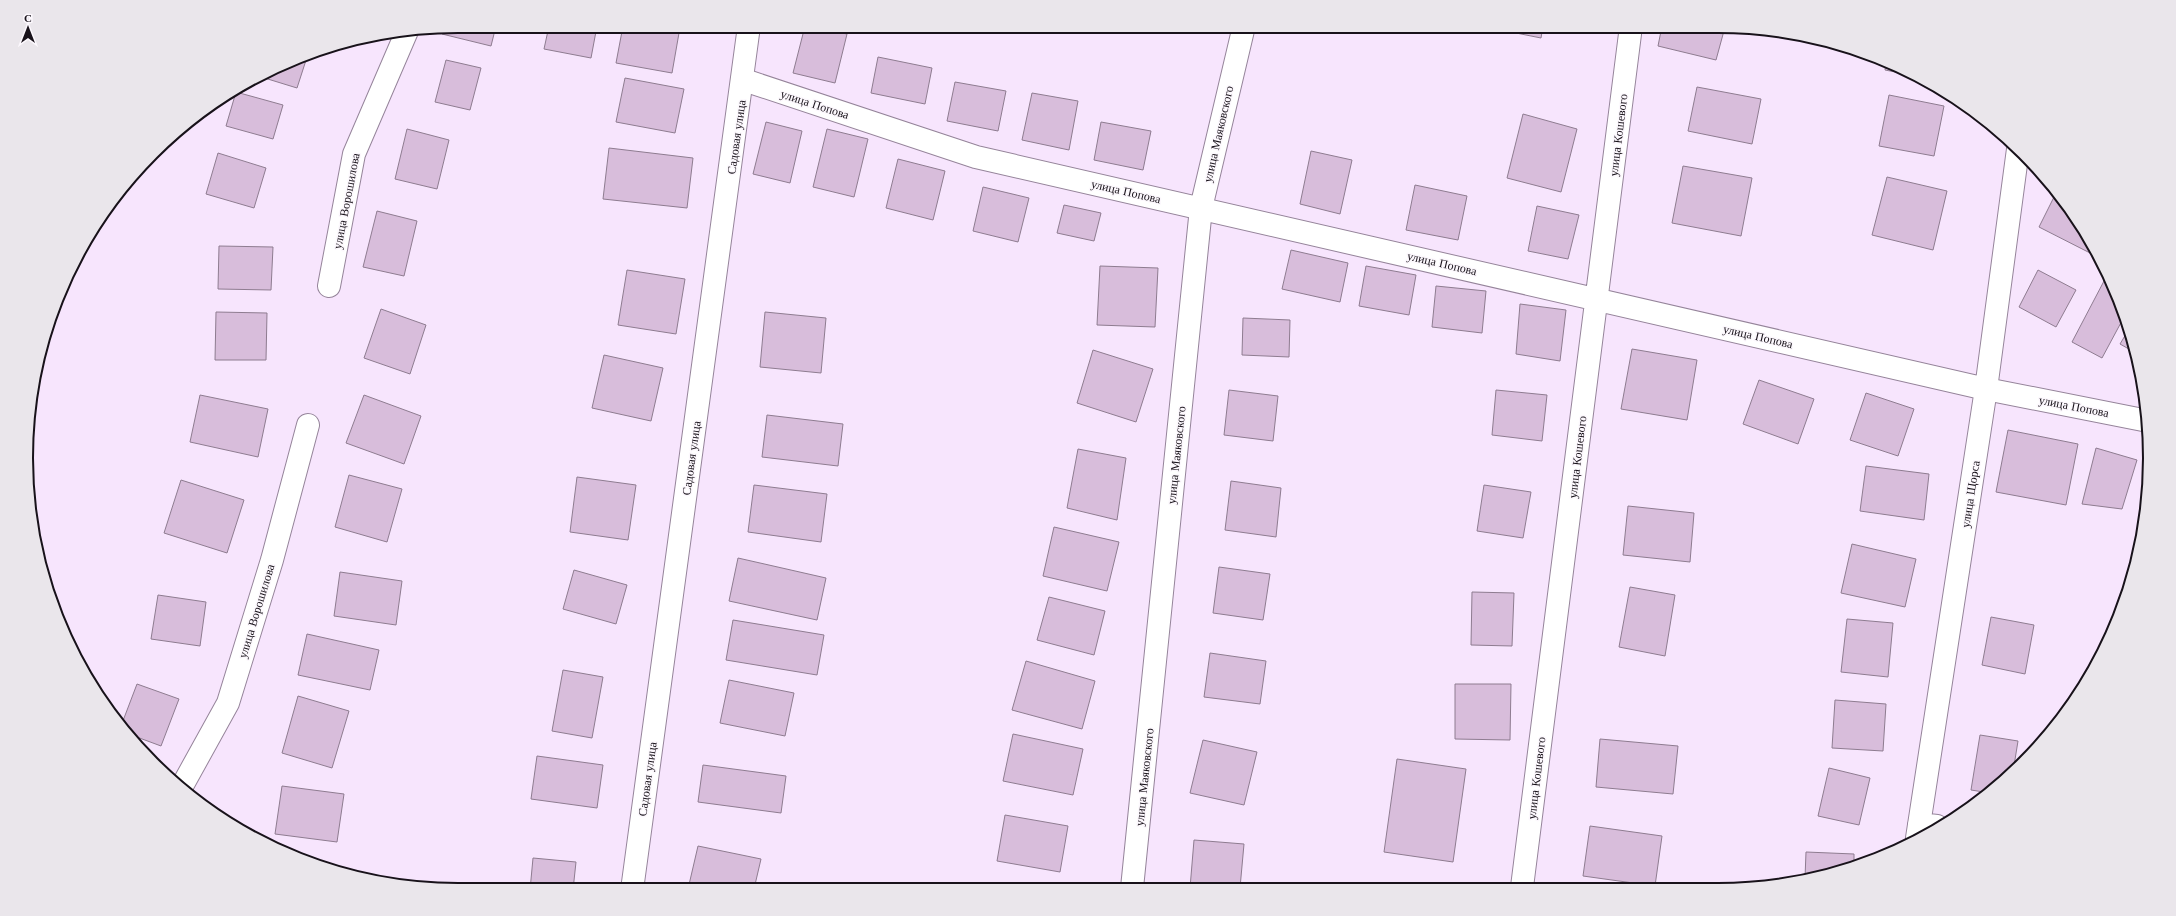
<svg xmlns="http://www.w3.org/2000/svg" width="2176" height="916" viewBox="0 0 2176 916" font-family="'Libre Baskerville',serif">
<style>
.building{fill:#d8bddb;stroke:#8e7c90}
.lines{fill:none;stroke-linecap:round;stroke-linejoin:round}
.minor-casing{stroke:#95849a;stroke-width:24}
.tertiary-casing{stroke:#95849a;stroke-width:24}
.minor{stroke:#fff;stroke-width:22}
.tertiary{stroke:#fff;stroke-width:22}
.labels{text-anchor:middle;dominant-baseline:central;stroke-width:3;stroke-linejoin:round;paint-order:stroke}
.street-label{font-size:12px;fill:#18121a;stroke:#fcf8fd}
.rim{fill:none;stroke:#18121a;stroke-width:2}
</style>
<rect width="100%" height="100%" fill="#f7e5fd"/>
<path class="building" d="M458 26H496L491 46 442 34 443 27Z
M549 26H597L591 58 544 49Z
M623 26H639L679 33 672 73 616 63Z
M805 26 847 34 835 83 793 73Z
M1491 26H1543L1541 38 1491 28Z
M1662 26 1725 27 1716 60 1658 46Z
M308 54 297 88 258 76Z
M878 57 932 68 925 104 871 93Z
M446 60 481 68 470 110 435 102Z
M1886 62 1916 76 1885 70Z
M625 78 684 89 675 133 616 122Z
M955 82 1006 91 998 131 947 121Z
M1697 87 1761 99 1752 144 1688 131Z
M236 92 283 105 273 139 226 126Z
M1032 93 1078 101 1069 150 1022 140Z
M1889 95 1944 106 1934 156 1879 146Z
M1523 114 1577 129 1561 192 1507 178Z
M766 122 802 131 790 183 753 174Z
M1101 122 1151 131 1143 170 1094 160Z
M407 129 449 140 437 189 395 179Z
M827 129 868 139 854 197 813 187Z
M609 148 693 158 687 208 603 199Z
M1311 151 1352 160 1340 214 1300 204Z
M218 153 266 168 254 208 206 194Z
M898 159 945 171 933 220 886 208Z
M1683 166 1752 178 1741 236 1672 223Z
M1887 177 1947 191 1933 250 1872 235Z
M1415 185 1467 196 1458 240 1406 230Z
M983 187 1029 198 1018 242 973 231Z
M2057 191 2096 251 2094 255 2039 227Z
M1064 205 1101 213 1094 241 1057 233Z
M1537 206 1579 215 1568 259 1528 251Z
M377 211 417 221 404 276 363 267Z
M219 246 273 247 271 290 218 289Z
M1291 250 1348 263 1340 302 1282 289Z
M1100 266 1158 268 1155 327 1097 325Z
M1366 266 1416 275 1409 315 1359 306Z
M627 270 685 279 676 334 618 325Z
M2038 270 2076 290 2056 327 2019 307Z
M2104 281 2112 285 2124 317 2102 358 2072 342Z
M1436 286 1486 291 1482 333 1432 327Z
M1520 304 1566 310 1560 361 1516 354Z
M381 309 426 325 410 374 364 358Z
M216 312 267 313 266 360H215Z
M765 312 826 318 821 373 760 367Z
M1243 318 1290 320 1289 357 1242 355Z
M2129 329 2135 346 2136 353 2120 344Z
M1632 349 1697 360 1687 420 1621 409Z
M1093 350 1153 369 1136 422 1077 403Z
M604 355 663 368 651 421 592 408Z
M1759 380 1814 399 1798 444 1743 424Z
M1229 390 1278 396 1273 441 1224 435Z
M1496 390 1547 395 1542 441 1492 435Z
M1866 393 1914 409 1898 456 1850 440Z
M200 395 268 409 258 457 190 442Z
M364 395 421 416 404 464 346 443Z
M767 415 843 424 838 466 762 457Z
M2008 430 2078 444 2066 505 1996 492Z
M2096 448 2137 460 2122 509 2082 504Z
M1078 449 1126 458 1117 520 1067 508Z
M1866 466 1929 474 1924 520 1860 511Z
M349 475 402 489 387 542 335 527Z
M577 477 636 485 628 540 570 532Z
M181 480 244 500 227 553 164 533Z
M1231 481 1281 488 1276 537 1225 530Z
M754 485 827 494 821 542 748 532Z
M1484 485 1531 492 1523 538 1477 531Z
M1628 506 1694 513 1690 562 1623 555Z
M1054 527 1119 542 1107 591 1043 576Z
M1852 544 1916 559 1905 607 1841 593Z
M738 558 826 578 817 620 729 601Z
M1219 567 1270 574 1263 620 1213 613Z
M574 570 627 585 616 624 563 609Z
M340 572 402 581 396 625 334 616Z
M1630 587 1675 595 1665 656 1619 647Z
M1472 592 1514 593 1512 646 1471 645Z
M158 595 206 602 200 646 151 639Z
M1049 597 1105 611 1094 655 1037 640Z
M1991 617 2034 625 2025 674 1982 665Z
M1847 619 1893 623 1888 677 1841 672Z
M733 620 824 635 817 675 726 660Z
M307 634 379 650 370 690 298 675Z
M1210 653 1266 661 1260 704 1204 697Z
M1026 661 1095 681 1082 729 1012 710Z
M563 670 603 677 592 738 552 731Z
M729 680 794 693 785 736 720 723Z
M137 684 179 699 161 746 126 733 121 726Z
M1455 684H1511L1510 740 1455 739Z
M298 696 349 711 332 768 282 753Z
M1835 700 1886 704 1883 751 1832 748Z
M1013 734 1083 749 1073 795 1003 781Z
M1980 735 2018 741 2013 772 1990 793 1971 790Z
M1600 739 1678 746 1673 794 1596 787Z
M1203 740 1257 752 1244 805 1190 793Z
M537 756 603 765 597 808 531 799Z
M1397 759 1466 769 1453 862 1384 852Z
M703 765 786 776 781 813 698 802Z
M1829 768 1870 778 1859 825 1818 816Z
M282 786 344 794 337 842 275 834Z
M1005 815 1068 826 1060 872 997 861Z
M1590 826 1662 836 1655 886 1583 876Z
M1194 840 1244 844 1240 888H1190Z
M698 846 761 859 754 889H688Z
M1806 852 1854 854V865L1805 878Z
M533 858 576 862 573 890H530Z"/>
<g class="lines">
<g class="minor-casing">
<path id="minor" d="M744 80 976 157 1986 389 2148 421
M329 286 354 154 407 31
M181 788 228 703 272 560 308 425
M1919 824 1937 826
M1917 838 1986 389 2018 149
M1522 887 1631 26
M1132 888 1201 208 1244 26"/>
</g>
<g class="tertiary-casing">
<path id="tertiary" d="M632 890 749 26"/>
</g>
<use href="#minor" class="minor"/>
<use href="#tertiary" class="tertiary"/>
</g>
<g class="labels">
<g class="street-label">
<text transform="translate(815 104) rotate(18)">улица Попова</text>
<text transform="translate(1218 134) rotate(-77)">улица Маяковского</text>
<text transform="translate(1618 135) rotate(-83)">улица Кошевого</text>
<text transform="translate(736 137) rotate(-82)">Садовая улица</text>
<text transform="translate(1126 191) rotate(13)">улица Попова</text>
<text transform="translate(346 201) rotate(-79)">улица Ворошилова</text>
<text transform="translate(1442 263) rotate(13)">улица Попова</text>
<text transform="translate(1758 336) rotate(13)">улица Попова</text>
<text transform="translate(2074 406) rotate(11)">улица Попова</text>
<text transform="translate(1176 455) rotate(-84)">улица Маяковского</text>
<text transform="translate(1577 457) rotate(-83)">улица Кошевого</text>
<text transform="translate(691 458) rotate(-82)">Садовая улица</text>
<text transform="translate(1970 494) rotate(-81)">улица Щорса</text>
<text transform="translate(256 611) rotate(-73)">улица Ворошилова</text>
<text transform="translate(1144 777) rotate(-84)">улица Маяковского</text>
<text transform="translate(1536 778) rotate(-83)">улица Кошевого</text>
<text transform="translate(647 779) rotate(-82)">Садовая улица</text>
</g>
</g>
<path d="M0 0H2176V916H0ZM458 33H1718A425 425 0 0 1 2143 458V458A425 425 0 0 1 1718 883H458A425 425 0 0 1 33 458V458A425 425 0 0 1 458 33Z" fill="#eae6eb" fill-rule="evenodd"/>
<path class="rim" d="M458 33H1718A425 425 0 0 1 2143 458V458A425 425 0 0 1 1718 883H458A425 425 0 0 1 33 458V458A425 425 0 0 1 458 33Z"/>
<g transform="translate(28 28)" stroke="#fcf8fd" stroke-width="3" paint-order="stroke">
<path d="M0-3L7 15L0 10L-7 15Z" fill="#18121a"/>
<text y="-6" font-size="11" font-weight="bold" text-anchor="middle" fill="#18121a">С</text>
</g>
</svg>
